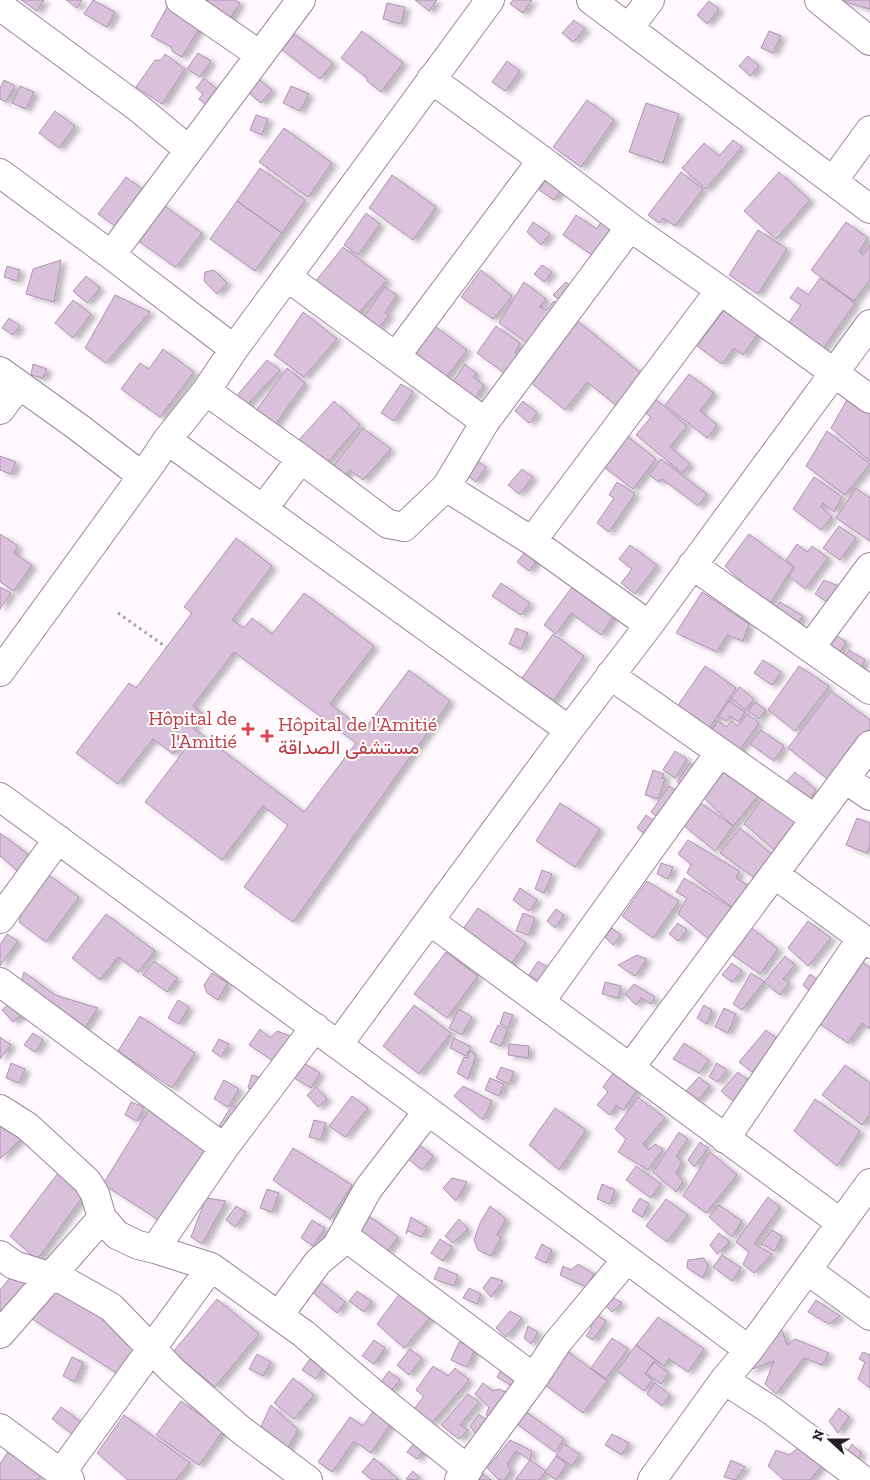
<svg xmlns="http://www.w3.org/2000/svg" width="870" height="1480" viewBox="0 0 870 1480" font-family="'Zilla Slab',Vazirmatn,serif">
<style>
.building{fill:#d9c0db;stroke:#ad94af;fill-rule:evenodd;filter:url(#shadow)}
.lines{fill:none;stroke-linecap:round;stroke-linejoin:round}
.minor-casing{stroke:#9d859f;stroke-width:30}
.path{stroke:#a69fa6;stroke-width:3;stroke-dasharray:2.5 4;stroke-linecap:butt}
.minor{stroke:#fff;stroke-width:28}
.health-dot{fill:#e0444e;stroke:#fff;stroke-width:2}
.labels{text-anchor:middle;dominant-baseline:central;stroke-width:4;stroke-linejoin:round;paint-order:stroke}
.health-label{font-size:20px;fill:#be3a42;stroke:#fff;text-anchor:end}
</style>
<defs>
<filter id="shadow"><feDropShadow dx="5.5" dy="3" stdDeviation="2.5" flood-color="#0004"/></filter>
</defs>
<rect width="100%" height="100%" fill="#fff9ff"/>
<path class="building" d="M21 0H44L37 11Z
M66 0H82L77 8Z
M93 0 115 12 107 27 84 14Z
M201 0H235L240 3 228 22Z
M415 0H437L429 11Z
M513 0H532L523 13 510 4Z
M841 0H870V9L841 1Z
M709 1 719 9 707 24 697 15Z
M170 2 205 19 182 57 173 52 171 47 151 36Z
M387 3 405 7 401 24 383 19Z
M574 20 585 29 573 42 562 33Z
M289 30 333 63 320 79 277 46Z
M362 31 403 63 381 92 367 81V78L341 58Z
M769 31 781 36 773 53 761 48Z
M198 53 211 61 200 77 187 69Z
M165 54 185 69 162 104 136 87 155 60H161Z
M748 56 759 66 750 76 739 66Z
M507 61 520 71 505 91 492 82Z
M255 76 272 90 261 103 244 89Z
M204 78 219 91 207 106 199 99 203 94 196 88Z
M4 80 15 86 6 102 0 99V88Z
M20 86 34 92 26 109 12 103Z
M291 86 309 94 300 111 283 103Z
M587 100 614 120 581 167 553 147Z
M646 103 679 114 663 163 629 152Z
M55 111 75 126 59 148 39 133Z
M256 115 268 119 262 135 250 130Z
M284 128 332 163 308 197 259 162Z
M733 140 742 147 706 189 682 168 704 143 719 156Z
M260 168 305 200 282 233 237 201Z
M681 172 703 189 675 226 663 218 659 223 648 215Z
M779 172 810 200 776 239 744 211Z
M392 175 436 207 413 240 369 208Z
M126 177 146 192 118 228 98 214Z
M547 177 562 188 554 200 539 190Z
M155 199 202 233 178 265 175 267 130 235Z
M237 201 282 233 255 271 210 239Z
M366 213 380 224 358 255 344 245Z
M576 215 597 229 603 218 620 229 595 257 563 235Z
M533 222 550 234 541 245 527 232Z
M846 222 868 238 859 251 863 255 870 245V280L854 301 811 270Z
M758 230 787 249 758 294 729 275Z
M343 247 387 280 357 315 315 282Z
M61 260 54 302 26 294 33 269Z
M542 265 552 272 544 282 534 274Z
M7 266 20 270 17 281 4 277Z
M214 270 227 283 217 294 204 281 205 272Z
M481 270 512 296 493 319 461 297Z
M86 276 100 288 87 303 73 291Z
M820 278 855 303 822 350 787 325 801 305 790 298 798 287 808 295Z
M524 282 546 299 539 307 546 310 554 301 563 307 529 344 499 323Z
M566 282 575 289 562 302 553 295Z
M385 287 397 295 385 313 389 315 378 329 363 318Z
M115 295 150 312 106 363 85 348Z
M73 300 91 314 73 338 55 323Z
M727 306 760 331 743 355 734 348 722 364 697 346Z
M303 312 337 339 304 377 274 355Z
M9 318 20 326 13 335 2 328Z
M575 319 647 378 622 410 587 382 565 410 529 381Z
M435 326 467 350 445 379 415 355Z
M496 326 520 343 515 353 521 358 507 375 477 353Z
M163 349 194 372 160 417 121 389 140 363 149 369Z
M267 360 280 370 246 406 235 398Z
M33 364 47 369 43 378 31 375Z
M465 364 477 374 473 377 484 385 475 398 452 383Z
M287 368 305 383 273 428 255 412Z
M689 374 714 393 700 411 717 425 707 438 665 405Z
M401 384 413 392 394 421 381 413Z
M849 396 870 410V461L831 428Z
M653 397 687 426 670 447 690 464 682 473 636 435 651 417 642 410Z
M334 401 360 425 325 465 298 441Z
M523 401 537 413 529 423 515 411Z
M363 428 391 449 363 480 350 470 342 479 331 469Z
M827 431 870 464 845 495 806 466Z
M623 433 656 459 633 489 600 464Z
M0 456 16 462 11 474 0 470Z
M469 456 486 467 476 482 460 470Z
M661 459 707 494 698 506 662 479 659 482 649 475Z
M522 469 533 477 519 494 508 485Z
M814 477 842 497 834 512 823 503 821 507 832 517 821 530 793 509Z
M617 482 635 494 609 532 597 523 614 498 609 495Z
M856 488 870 498V541L836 518Z
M839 526 856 538 840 560 823 548Z
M0 534 18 546 14 553 32 565 14 591 0 582Z
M749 534 793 567 768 607 725 566Z
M236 538 272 566 232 620 244 628 252 618 272 634 304 593 374 646 330 704 364 730 409 670 450 701 293 922 244 887 288 825 263 806 222 860 145 802 189 744 184 740 173 754 153 739 118 784 76 753 129 683 136 688 192 613 184 607ZM234 652 356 743 304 812 193 728 203 714 193 706Z
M797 544 807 552 812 546 828 558 805 589 789 576 795 567 786 560Z
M630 545 657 565 635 594 621 583 632 569 619 559Z
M526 551 537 560 529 571 517 562Z
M824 580 843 588 830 604 815 594Z
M501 583 530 603 521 615 492 596Z
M575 583 616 613 601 635 571 613 556 634 544 625Z
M0 587 11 593 0 609Z
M702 592 749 624 743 641 727 635 717 652 676 633Z
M780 602 803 616 796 626 774 611Z
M516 628 528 633 521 649 509 644Z
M553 634 584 656 552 703 520 681Z
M836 635 846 642 837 657 826 650Z
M849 650 865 660 858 673 842 664Z
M763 660 781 672 772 685 754 673Z
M705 666 736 688 704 736 672 714Z
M799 666 829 686 795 731 768 710Z
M740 687 754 699 745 710 731 698Z
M831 691 870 720V728L830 781 788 748Z
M729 701 745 712 739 722 730 716 726 721 719 716Z
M755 702 766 710 759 719 748 711Z
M747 714 759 723 737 754 708 735 718 721 727 727 731 721 738 726Z
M761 730 784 746 774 761 750 744Z
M675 751 687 759 675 778 663 770Z
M690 763 701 771 688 789 677 782Z
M653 770 664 774 662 778 665 779 658 799 645 795Z
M721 770 758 796 733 826 703 797Z
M795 772 816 790 802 807 781 788Z
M669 786 683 794 664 822 651 812Z
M762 799 800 825 779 854 744 824Z
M698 801 733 826 715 851 684 826Z
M560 803 600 829 575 867 536 841Z
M646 815 661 826 651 839 637 828Z
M857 818 870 823V845L867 853 846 845Z
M740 828 775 857 756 879 720 853Z
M0 833 37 861 23 876 0 856Z
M688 840 739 871 736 878 752 888 737 911 687 873 691 864 678 854Z
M661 863 673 867 668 879 657 874Z
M542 870 552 874 544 893 535 889Z
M46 873 79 897 46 942 19 922 26 899Z
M684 878 737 911 711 941 678 914 687 898 676 892Z
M647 881 679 901 653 938 622 916Z
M520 888 537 900 529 911 513 900Z
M478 908 526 943 505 972 457 937Z
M556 909 564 915 555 928 547 921Z
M523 913 535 918 529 935 516 931Z
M106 914 155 951 138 972 118 957 100 980 72 958Z
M808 921 831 938 808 966 788 948Z
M678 923 687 930 678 941 669 934Z
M749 926 778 949 760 974 730 953Z
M612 928 621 935 613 945 605 937Z
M7 934 18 941 0 966V945Z
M446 952 478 976 447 1018 414 994Z
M637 955 647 959 635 976 618 965Z
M785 956 795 965 783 979 789 983 780 995 764 982Z
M857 958 870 968V1029L862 1023 848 1043 811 1018Z
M154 961 177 978 167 992 143 975Z
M538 961 557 973 546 986 529 975Z
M732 963 742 971 732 982 722 975Z
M24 972 55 995 98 1008 82 1032 21 983Z
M212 973 228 983 218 1000 207 993 204 985Z
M751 973 764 982 742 1010 733 1004Z
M810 974 822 983 812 993 803 985Z
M605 982 621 986 618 998 602 994Z
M634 984 655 997 651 1004 641 998 636 1005 625 994Z
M13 1000 24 1013 13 1022 2 1010Z
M178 1000 189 1007 179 1024 168 1018Z
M414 1005 451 1033 419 1074 383 1046Z
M704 1005 712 1010 707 1024 697 1018Z
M724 1008 736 1014 728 1033 715 1027Z
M459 1009 472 1017 462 1035 449 1028Z
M504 1012 513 1015 508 1027 500 1024Z
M140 1016 195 1053 172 1088 118 1051Z
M498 1025 508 1029 501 1046 490 1042Z
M260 1029 270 1038 277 1031 293 1037 278 1064 249 1045Z
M766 1030 779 1040 752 1072 739 1062Z
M33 1033 43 1040 35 1052 24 1045Z
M0 1037 11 1045 0 1059Z
M454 1038 471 1047 466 1056 450 1048Z
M219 1039 229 1044 221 1057 212 1051Z
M684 1043 709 1060 699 1073 673 1059Z
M509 1044 529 1046 528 1058 508 1055Z
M470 1051 476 1055 468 1079 457 1073 464 1057 467 1058Z
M11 1063 25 1069 19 1083 6 1078Z
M304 1063 320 1073 311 1088 294 1078Z
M717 1063 727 1070 718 1082 709 1077Z
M845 1065 870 1083V1114L862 1125 822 1095Z
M501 1067 514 1072 509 1084 496 1078Z
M738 1072 748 1080 733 1101 721 1091Z
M613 1073 637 1090 623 1110 616 1105 610 1115 597 1105 608 1092 603 1087Z
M252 1075 266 1079 261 1092 248 1088Z
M699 1077 710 1086 697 1101 686 1091Z
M490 1078 504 1084 499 1096 485 1090Z
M224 1080 239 1089 228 1107 214 1099Z
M463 1086 492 1101 483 1120 454 1096Z
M316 1087 327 1099 318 1107 307 1095Z
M352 1096 368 1108 345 1137 329 1126Z
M638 1097 665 1118 643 1144 649 1150 655 1144 663 1149 648 1170 618 1152 626 1139 615 1129Z
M815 1099 860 1131 837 1166 794 1131Z
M131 1102 144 1107 137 1121 125 1115Z
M232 1105 241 1111 229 1132 219 1126Z
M150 1108 212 1147 160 1221 103 1184Z
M555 1108 586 1130 559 1170 529 1145Z
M314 1120 326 1123 321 1140 309 1137Z
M0 1126 21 1139 0 1159Z
M679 1132 688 1139 676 1156 682 1162 676 1173 683 1181 676 1192 653 1172Z
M700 1142 708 1148 694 1167 688 1160Z
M419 1144 433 1156 422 1170 408 1159Z
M293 1148 352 1185 330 1219 273 1180Z
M710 1152 737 1175 706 1213 683 1196Z
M636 1166 661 1184 651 1198 626 1180Z
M58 1173 84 1195 37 1260 10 1236Z
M452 1178 467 1182 456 1201 443 1188Z
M602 1184 615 1190 610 1204 597 1199Z
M267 1189 279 1193 272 1212 260 1208Z
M768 1197 780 1207 754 1244 772 1254 754 1273 743 1264 749 1252 736 1242Z
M206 1198 226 1201 202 1244 191 1237Z
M640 1198 649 1204 642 1217 632 1211Z
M666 1199 688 1215 667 1242 646 1226Z
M719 1205 742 1221 732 1237 709 1217Z
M236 1206 246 1212 235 1227 226 1220Z
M490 1206 506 1219 497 1235 501 1238 491 1256 478 1250 474 1240 480 1223Z
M368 1215 398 1237 387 1252 357 1230Z
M411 1217 427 1227 422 1237 408 1231 406 1234Z
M459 1219 468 1229 453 1243 445 1236Z
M312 1220 325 1228 313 1246 301 1238Z
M772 1230 782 1236 775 1251 761 1244Z
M719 1233 730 1242 717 1254 710 1245Z
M440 1239 452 1247 443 1261 431 1253Z
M542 1244 552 1250 546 1263 535 1258Z
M722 1255 741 1268 732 1281 713 1267Z
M704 1258 708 1266 703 1278 687 1268 688 1260Z
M578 1264 594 1274 586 1287 560 1275 563 1266 571 1270Z
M439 1267 458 1275 454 1286 434 1279Z
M13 1274 25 1284 0 1316V1290Z
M491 1277 503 1281 491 1297 483 1288Z
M318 1280 345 1302 337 1313 310 1290Z
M58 1287 142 1345 121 1376 32 1319Z
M469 1288 481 1294 477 1304 463 1298Z
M403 1289 434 1313 404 1348 377 1324Z
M357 1291 372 1302 364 1312 349 1301Z
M612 1297 622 1303 612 1312 605 1305Z
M217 1299 259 1334 215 1387 173 1352Z
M816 1300 840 1316 829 1324 808 1312Z
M510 1311 522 1318 506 1337 496 1328Z
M591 1311 606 1321 593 1340 586 1336 592 1327 584 1321Z
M658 1317 704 1349 688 1372 669 1359 664 1366 636 1345Z
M528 1326 538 1332 531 1344 524 1338Z
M781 1327 787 1345 795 1339 829 1353 822 1365 804 1358 776 1394 765 1384 774 1361 747 1371Z
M612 1338 628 1349 606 1379 591 1368Z
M374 1340 385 1348 374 1364 362 1356Z
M459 1342 475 1349 467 1367 451 1360Z
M636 1345 655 1360 645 1374 652 1380 644 1391 617 1371Z
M562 1347 607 1381 583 1413 537 1379Z
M410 1349 422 1358 409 1375 397 1365Z
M863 1352 870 1355V1388L858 1379 865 1362 859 1359Z
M257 1354 271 1362 263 1376 249 1369Z
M72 1357 83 1362 75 1382 63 1376Z
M310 1359 323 1368 316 1379 302 1370Z
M654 1362 669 1373 661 1384 646 1373Z
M504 1365 521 1374 512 1386 497 1377Z
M433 1366 448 1376 455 1368 469 1380 432 1423 414 1409 424 1396 416 1390Z
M389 1371 400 1380 391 1391 380 1383Z
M293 1378 314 1395 294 1419 274 1403Z
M483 1383 493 1391 499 1389 512 1395 494 1419 486 1415 489 1407 475 1394Z
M655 1383 670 1395 662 1406 647 1394Z
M468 1394 479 1402 460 1425 468 1430 459 1439 441 1425Z
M181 1401 223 1431 199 1465 156 1435Z
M271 1405 298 1430 286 1451 258 1433Z
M518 1406 564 1439 555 1452 509 1418Z
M61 1407 81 1422 72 1434 52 1419Z
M839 1408 849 1417 838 1433 829 1421Z
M374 1410 392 1422 371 1453 354 1441 332 1472 318 1462 350 1417 363 1426Z
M479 1414 490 1423 478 1437 470 1426Z
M124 1415 190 1463 176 1480H128L97 1453Z
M612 1434 629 1443 622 1455 605 1445Z
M418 1438 427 1446 417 1459 407 1452Z
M510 1440 532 1451 530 1460 516 1451 507 1464 511 1470 505 1480H499L487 1468Z
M564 1444 580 1454 572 1466 556 1455Z
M852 1444 861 1453 857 1460 848 1450Z
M798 1448 823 1464 810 1480H784L768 1466 776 1450 789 1455Z
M9 1450 40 1476 38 1480H0V1464Z
M556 1456 567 1464 556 1480 545 1472Z
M374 1458 399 1480H372L362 1472Z
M530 1460 546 1471 539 1480H515Z
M731 1460 745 1467 735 1480 724 1477Z
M476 1469 491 1480H468Z
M413 1471 419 1477 416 1480 406 1479Z"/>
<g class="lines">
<g class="minor-casing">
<path id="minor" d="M180 0 260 55
M591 0 870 209
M819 0 870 41
M0 6 137 107 189 150
M629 28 650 0
M431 79 542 160 630 227 720 290 870 399
M0 173 111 255 234 349
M833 181 870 130
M111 255 301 0
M287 277 485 422
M396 356 542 160
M0 371 78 427 142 476
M206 391 301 459 388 524 404 527 446 487 485 422 630 227
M0 410 19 385
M167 440 569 730
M446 487 532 541 649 625
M263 509 301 459
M532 541 720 290
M692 565 870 690
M810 648 870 567
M0 672 153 461 167 440 206 391 234 349 490 0
M610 675 815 819
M845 779 870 796
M0 797 428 1111 749 1350
M774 874 870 944
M0 919 58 839
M430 921 841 1223
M0 982 224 1148
M540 1002 720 752
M338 1045 569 730 649 625 870 324
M630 1068 870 745
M0 1109 27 1126 87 1181 95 1194 102 1218 117 1235 138 1245 155 1249 211 1267 304 1334 374 1394 468 1470
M725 1139 862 938
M343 1235 534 1378
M155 1249 224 1148 315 1027
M0 1255 14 1265 65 1281 111 1307 173 1371 241 1430 308 1480
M807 1270 870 1316
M279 1315 318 1262 336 1247 368 1189 428 1111
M0 1334 102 1218
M724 1380 772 1411 863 1480
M0 1428 70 1480
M61 1473 211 1267
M459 1480 534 1378 557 1343 627 1259
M652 1480 724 1380 749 1350 870 1183"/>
</g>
<path class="path" d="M118 613 166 647"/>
<use href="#minor" class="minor"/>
</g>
<g class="health-dot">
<path d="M245.5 721.5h5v5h5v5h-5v5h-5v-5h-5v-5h5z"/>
<path d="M264.5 728.5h5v5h5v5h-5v5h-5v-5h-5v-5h5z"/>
</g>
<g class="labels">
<g class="health-label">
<text x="237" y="718">Hôpital de<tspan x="237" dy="23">l'Amitié</tspan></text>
<text x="278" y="724" text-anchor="start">Hôpital de l'Amitié<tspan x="278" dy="23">مستشفى الصداقة</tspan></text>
</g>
</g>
<g transform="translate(830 1440) rotate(291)" stroke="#ffffff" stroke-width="4" paint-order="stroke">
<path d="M0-4L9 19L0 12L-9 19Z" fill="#261d27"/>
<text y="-8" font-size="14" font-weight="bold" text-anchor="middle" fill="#261d27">N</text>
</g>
</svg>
